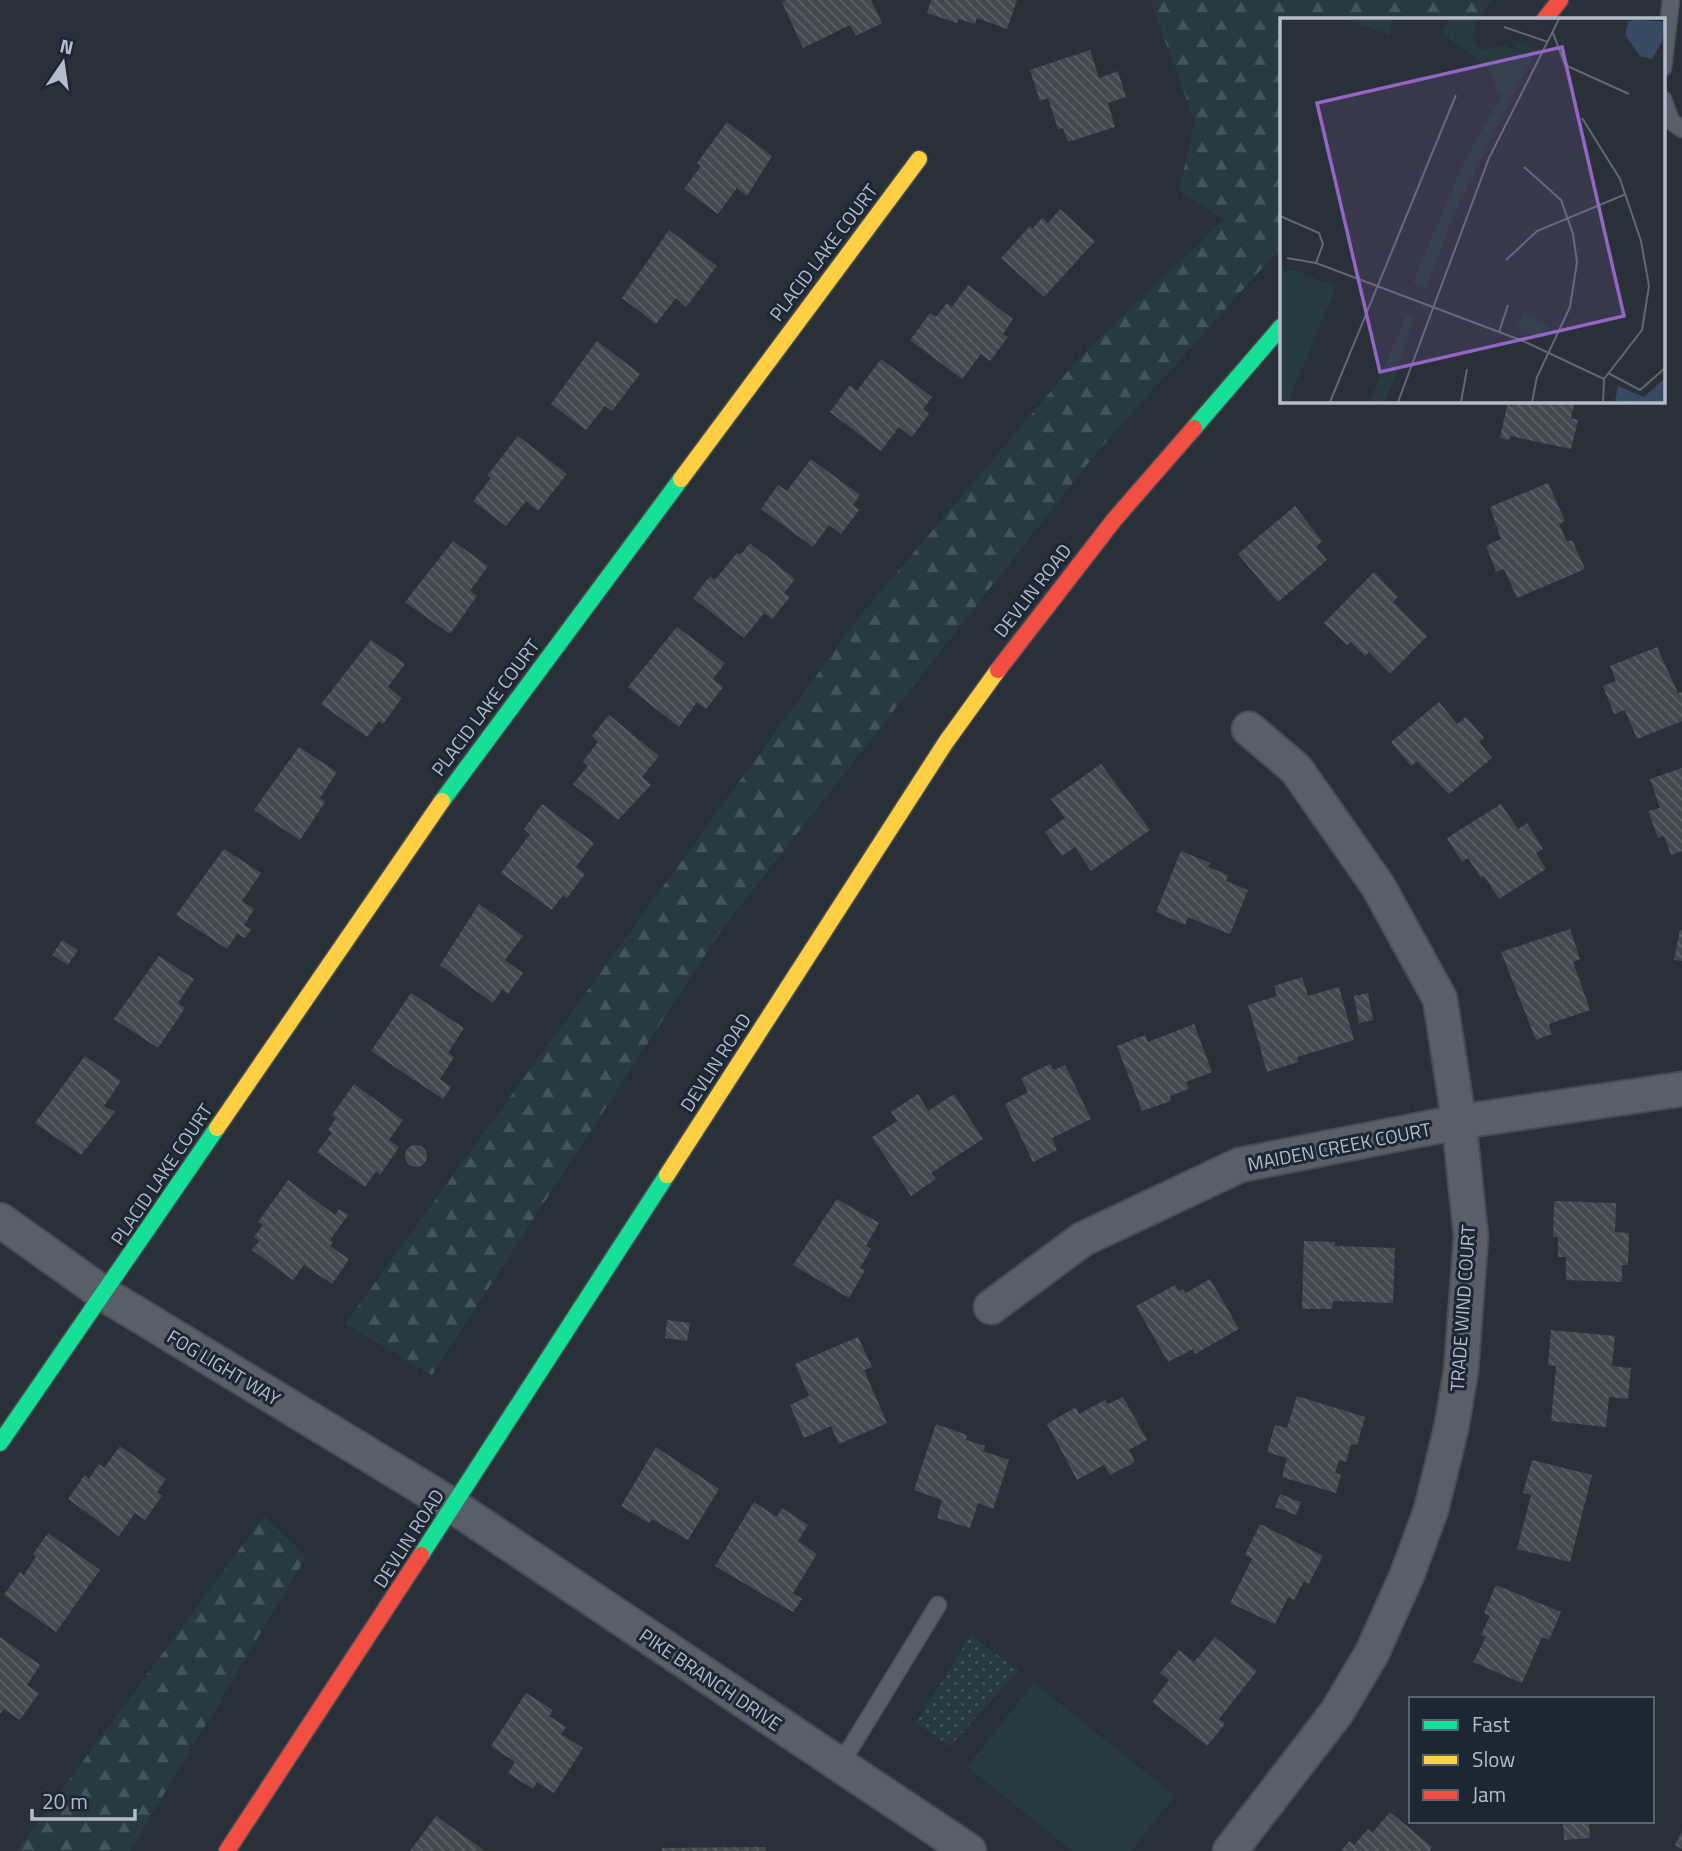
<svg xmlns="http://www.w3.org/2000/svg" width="1682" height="1851" viewBox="0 0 1682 1851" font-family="'Titillium Web',sans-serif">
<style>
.green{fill:#273a3e}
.forest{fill:url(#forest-firs)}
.park{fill:url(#park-dots)}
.building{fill:url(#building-back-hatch)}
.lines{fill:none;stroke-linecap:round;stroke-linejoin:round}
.lane-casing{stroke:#484c53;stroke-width:19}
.street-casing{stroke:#484c53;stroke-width:37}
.fast-casing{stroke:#484c53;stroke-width:19}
.slow-casing{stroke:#484c53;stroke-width:19}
.jam-casing{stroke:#484c53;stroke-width:19}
.lane{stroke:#5a5e66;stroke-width:16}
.street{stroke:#5a5e66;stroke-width:33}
.fast{stroke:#16e098;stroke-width:16}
.slow{stroke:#ffcf43;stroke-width:16}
.jam{stroke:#f24e42;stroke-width:16}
.labels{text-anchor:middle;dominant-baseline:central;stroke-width:6;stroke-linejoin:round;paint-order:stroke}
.street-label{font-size:19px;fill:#b4bcc9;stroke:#1d2633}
.inset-road{fill:none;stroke:#616872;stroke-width:2}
.view{fill:#9266c3;fill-opacity:0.15;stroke:#9266c3;stroke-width:3.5}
.inset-edge{fill:none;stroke:#b4bcc9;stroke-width:3.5}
</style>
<defs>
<pattern id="forest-firs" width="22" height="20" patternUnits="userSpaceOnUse" patternTransform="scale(1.75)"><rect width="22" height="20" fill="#273a3e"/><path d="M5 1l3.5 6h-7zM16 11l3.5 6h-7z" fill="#445559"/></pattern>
<pattern id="park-dots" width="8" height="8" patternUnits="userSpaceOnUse" patternTransform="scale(1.75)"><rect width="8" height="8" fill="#273a3e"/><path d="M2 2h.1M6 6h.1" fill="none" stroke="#445559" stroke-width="1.8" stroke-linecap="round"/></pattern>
<pattern id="building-back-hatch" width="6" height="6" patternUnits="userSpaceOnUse" patternTransform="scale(1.75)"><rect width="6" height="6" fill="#444950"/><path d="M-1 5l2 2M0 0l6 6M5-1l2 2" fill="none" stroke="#5d6168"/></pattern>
</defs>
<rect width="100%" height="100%" fill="#2a3038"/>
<path class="green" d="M1034 1683 1175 1796 1131 1851H1072L967 1767Z"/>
<path class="forest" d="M1150 0H1492L1477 19H1281V247L1097 452 722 929 432 1375 345 1324 859 617 1080 357 1224 219 1179 191 1195 122Z
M264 1516 306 1557 130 1851H17Z"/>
<path class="park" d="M970 1636 1019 1670 950 1746 916 1723Z"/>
<path class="building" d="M786 0H871L882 23 856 36 850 25 803 48 782 2Z
M931 0H1017L1007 29 977 18 975 24 959 19 957 23 927 13Z
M1090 50 1099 78 1118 71 1126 97 1108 103 1115 127 1068 142 1063 128 1058 129 1048 98 1040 101 1030 70Z
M727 122 772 156 747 196 737 188 718 214 684 189 701 166 697 163Z
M1060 209 1095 241 1044 297 1001 258 1030 226 1032 229 1042 218 1048 223Z
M669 230 717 266 686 307 676 298 656 324 622 298Z
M968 285 1013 319 1003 334 1008 337 990 361 981 354 962 379 910 340 930 313 936 317 947 303 952 307Z
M597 341 640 374 612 411 605 406 586 430 551 404Z
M881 359 932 397 923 409 929 414 912 437 899 427 881 451 830 412 850 385 857 391Z
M1514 401H1575L1571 418 1578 420 1571 449 1510 436 1509 440 1500 438 1507 405 1512 406Z
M518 436 567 474 538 511 526 501 506 526 473 501 491 478 487 476Z
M811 459 860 495 853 505 859 510 841 534 829 525 813 547 761 509 778 485 787 491Z
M1548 483 1565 521 1559 524 1567 542 1572 540 1585 569 1517 598 1504 569 1496 572 1486 546 1501 539 1490 507Z
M1295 506 1322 541 1316 547 1327 560 1278 602 1238 554Z
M453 541 488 566 470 591 477 596 450 634 405 602Z
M750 543 795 579 784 593 790 597 772 619 764 613 744 638 693 598 710 576 715 580 737 553 740 555Z
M1374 572 1398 597 1393 602 1427 636 1390 674 1369 652 1365 656 1351 642 1347 645 1324 623Z
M677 627 725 663 713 679 723 687 706 709 697 702 679 727 628 687Z
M371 640 405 664 388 687 402 698 383 724 379 721 367 737 321 704Z
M1657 647 1678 693 1682 692V721L1637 739 1625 710 1614 714 1603 686 1616 681 1610 666Z
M1439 702 1457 724 1466 717 1484 738 1479 742 1492 758 1449 794 1417 761 1411 766 1391 742Z
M609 715 659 756 642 777 651 785 618 820 573 784 588 766 583 761 598 742 592 736Z
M299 747 337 772 320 798 325 802 300 840 254 810Z
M1101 764 1150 830 1091 871 1075 847 1062 856 1045 832 1065 818 1051 799Z
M1682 768V851L1671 855 1664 836 1658 838 1648 811 1660 808 1650 779Z
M542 804 594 843 576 867 585 874 567 898 563 895 552 910 501 873 530 834 524 829Z
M1501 804 1518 829 1527 823 1543 849 1536 853 1546 869 1499 899 1484 876 1481 878 1468 858 1462 862 1447 838Z
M224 849 261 873 242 901 254 909 244 925 251 929 245 938 237 934 227 949 176 915Z
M1181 851 1210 863 1208 867 1228 875 1226 881 1248 890 1230 934 1188 917 1185 925 1156 912Z
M479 904 523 936 505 960 523 973 508 994 502 989 493 1003 440 965Z
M1570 929 1580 959 1573 962 1590 1010 1549 1024 1552 1034 1536 1040 1501 952Z
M1680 930H1682V961L1674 960Z
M62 940 78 950 68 965 52 955Z
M159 956 194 979 178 1003 185 1008 158 1048 114 1019Z
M1302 977 1308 996 1339 987 1354 1040 1297 1057 1298 1062 1267 1072 1248 1005 1277 996 1274 986Z
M411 993 464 1028 448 1053 454 1057 440 1079 451 1087 443 1099 371 1051Z
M1368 993 1373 1020 1359 1023 1354 996Z
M1194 1024 1212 1072 1186 1082 1189 1089 1170 1096 1171 1101 1142 1111 1117 1046 1145 1035 1148 1042Z
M85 1056 121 1081 104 1106 115 1112 81 1155 35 1123Z
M1050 1064 1054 1070 1065 1065 1091 1119 1052 1138 1057 1150 1033 1162 1005 1104 1028 1092 1021 1078Z
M354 1084 403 1120 389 1140 399 1147 380 1175 376 1171 365 1187 317 1152 332 1133 328 1130 336 1118 332 1115Z
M918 1094 928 1111 954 1094 983 1139 931 1173 936 1179 911 1196 872 1137 897 1121 891 1112Z
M405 1156a11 11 0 1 1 22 0a11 11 0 1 1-22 0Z
M288 1180 335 1215 339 1209 348 1215 330 1240 333 1242 330 1246 349 1259 332 1284 304 1265 293 1280 252 1250 259 1241 254 1237 263 1225 258 1222Z
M837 1199 879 1223 866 1246 871 1249 860 1268 865 1270 849 1298 793 1265Z
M1554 1201 1616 1203 1615 1232 1629 1233 1628 1265H1622V1282L1566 1280V1257H1558V1237H1553Z
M1304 1241 1335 1242V1246L1395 1248 1393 1303 1333 1301 1332 1309H1302Z
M1210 1279 1239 1329 1195 1354 1193 1349 1168 1362 1136 1306 1175 1285 1179 1291 1183 1289 1186 1293Z
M667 1320 690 1323 687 1341 665 1338Z
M1551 1330 1615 1336 1612 1366 1631 1368 1628 1399 1609 1397 1606 1427 1551 1421 1556 1366 1548 1365Z
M858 1337 872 1367 864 1370 887 1423 839 1444 831 1426 804 1438 790 1405 809 1396 795 1364Z
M1297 1396 1365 1417 1357 1445 1351 1444 1346 1462 1339 1460 1335 1473 1341 1475 1336 1493 1282 1477 1287 1458 1267 1452 1275 1425 1287 1428Z
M1123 1397 1147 1440 1129 1450 1135 1462 1110 1475 1104 1465 1077 1480 1047 1424 1076 1407 1079 1414 1105 1400 1108 1404Z
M936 1424 967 1435 966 1440 985 1446 983 1451 1009 1460 993 1509 978 1503 970 1528 937 1518 942 1500 914 1490Z
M120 1446 166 1479 157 1492 162 1496 145 1520 135 1513 119 1536 68 1499 85 1475 89 1479 99 1464 104 1468Z
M656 1447 719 1489 688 1540 652 1519 649 1523 621 1506Z
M1532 1460 1592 1475 1570 1562 1517 1549 1531 1495 1523 1493Z
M1280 1494 1301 1502 1296 1515 1275 1507Z
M754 1502 777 1517 782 1508 808 1525 798 1541 817 1554 793 1593 802 1599 793 1612 715 1566Z
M1260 1524 1323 1556 1309 1584 1304 1581 1294 1600 1288 1597 1275 1624 1230 1603 1252 1559 1245 1555Z
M48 1533 100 1570 56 1632 4 1595 20 1572 24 1575 36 1557 33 1554Z
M1496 1585 1561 1612 1549 1640 1542 1637 1522 1683 1473 1662 1486 1637 1481 1635 1490 1616 1484 1613Z
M0 1637 40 1665 27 1685 39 1693 20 1720 4 1709 0 1714Z
M1215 1637 1257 1671 1219 1719 1225 1724 1207 1746 1152 1702 1169 1680 1160 1673 1179 1650 1194 1662Z
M526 1693 553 1710 549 1716 566 1727 561 1734 583 1748 554 1793 537 1782 533 1789 508 1773 515 1762 491 1746Z
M1390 1812 1432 1847 1430 1851H1341L1349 1841 1354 1845 1368 1829 1372 1833Z
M436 1816 485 1851H410Z
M1589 1821 1590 1838 1564 1840 1563 1822Z
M1682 1831V1849L1675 1845Z
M765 1847 766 1851H662V1848Z"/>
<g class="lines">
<g class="lane-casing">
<path id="lane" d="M1663 68 1671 0
M1663 99 1671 121 1682 129
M840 1765 938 1605"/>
</g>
<g class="street-casing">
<path id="street" d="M0 1220 104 1294 453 1506 969 1851
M991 1307 1083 1239 1240 1165 1459 1122 1682 1089
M1230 1851 1337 1712 1372 1653 1407 1575 1431 1510 1451 1429 1461 1371 1471 1237 1459 1122 1440 999 1378 886 1296 769 1249 729"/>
</g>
<g class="fast-casing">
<path id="fast" d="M1194 428 1281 327
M442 801 681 479
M0 1443 217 1128
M421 1555 667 1175"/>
</g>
<g class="slow-casing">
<path id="slow" d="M681 479 919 159
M217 1128 442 801
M667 1175 946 742 998 670"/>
</g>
<g class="jam-casing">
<path id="jam" d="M1545 19 1560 0
M998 670 1114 520 1194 428
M227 1851 421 1555"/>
</g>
<use href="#lane" class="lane"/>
<use href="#street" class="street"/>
<use href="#fast" class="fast"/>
<use href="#slow" class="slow"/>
<use href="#jam" class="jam"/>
</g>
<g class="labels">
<g class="street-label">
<text transform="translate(823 252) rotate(-53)">PLACID LAKE COURT</text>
<text transform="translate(1032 590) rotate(-52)">DEVLIN ROAD</text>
<text transform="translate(485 707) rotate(-53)">PLACID LAKE COURT</text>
<text transform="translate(715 1062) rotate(-57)">DEVLIN ROAD</text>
<text transform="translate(1339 1146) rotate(-11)">MAIDEN CREEK COURT</text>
<text transform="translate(161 1174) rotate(-56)">PLACID LAKE COURT</text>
<text transform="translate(1462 1308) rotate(-86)">TRADE WIND COURT</text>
<text transform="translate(224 1367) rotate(31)">FOG LIGHT WAY</text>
<text transform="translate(408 1538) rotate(-57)">DEVLIN ROAD</text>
<text transform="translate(711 1679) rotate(34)">PIKE BRANCH DRIVE</text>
</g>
</g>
<g transform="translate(1280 18)">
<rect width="385" height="385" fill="#2a3038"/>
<path d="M244 295 269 307 262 321 237 310Z" fill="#273a3e"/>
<path d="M69 1H112L111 17 71 4ZM168 1H197L193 23 202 32 225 27 235 32 238 25 256 32 174 196 146 271 132 266 183 146 223 76 215 73V63L205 47 161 15ZM15 252 56 269 8 384H0V253ZM127 297 134 301 114 362 104 384H89Z" fill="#273a3e"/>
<path d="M355 1 384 4 382 24 372 41 360 38 345 17 348 4ZM385 360V384L335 383 338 368 364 379Z" fill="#384963"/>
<path class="inset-road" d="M224 9 268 24M273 15 285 47 349 76M302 100 340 161 361 223 369 268 362 312 324 361 323 384M244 149 281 182 293 216 297 244 290 289 257 359 252 384M0 198 39 215 43 226 36 245M7 240 36 245 243 323 324 361M226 242 257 213 346 176M219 314 228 287M328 355 360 372 385 350M50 384 176 77M118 384 209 140 279 1M181 384 187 351"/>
<path class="view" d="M282 29 344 298 100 354 37 85Z"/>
<rect width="385" height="385" class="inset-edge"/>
</g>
<rect x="1409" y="1697" width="245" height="126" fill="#1d2633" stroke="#59626f" stroke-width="2"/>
<rect x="1423" y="1720" width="35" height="10" fill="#16e098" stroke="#59626f" stroke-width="2"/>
<text x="1472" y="1732" font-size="21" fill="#b4bcc9">Fast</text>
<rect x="1423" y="1755" width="35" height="10" fill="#ffcf43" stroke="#59626f" stroke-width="2"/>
<text x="1472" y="1767" font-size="21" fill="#b4bcc9">Slow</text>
<rect x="1423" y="1790" width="35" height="10" fill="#f24e42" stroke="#59626f" stroke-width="2"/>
<text x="1472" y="1802" font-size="21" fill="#b4bcc9">Jam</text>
<g transform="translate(63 63) rotate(13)" stroke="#1d2633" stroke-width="5" paint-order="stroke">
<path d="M0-5L12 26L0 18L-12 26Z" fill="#b4bcc9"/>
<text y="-10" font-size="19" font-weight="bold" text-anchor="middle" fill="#b4bcc9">N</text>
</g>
<path d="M32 1809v10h103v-10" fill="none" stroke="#b4bcc9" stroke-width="3.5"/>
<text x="42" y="1809" font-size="21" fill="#b4bcc9" stroke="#1d2633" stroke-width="5" paint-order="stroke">20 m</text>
</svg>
